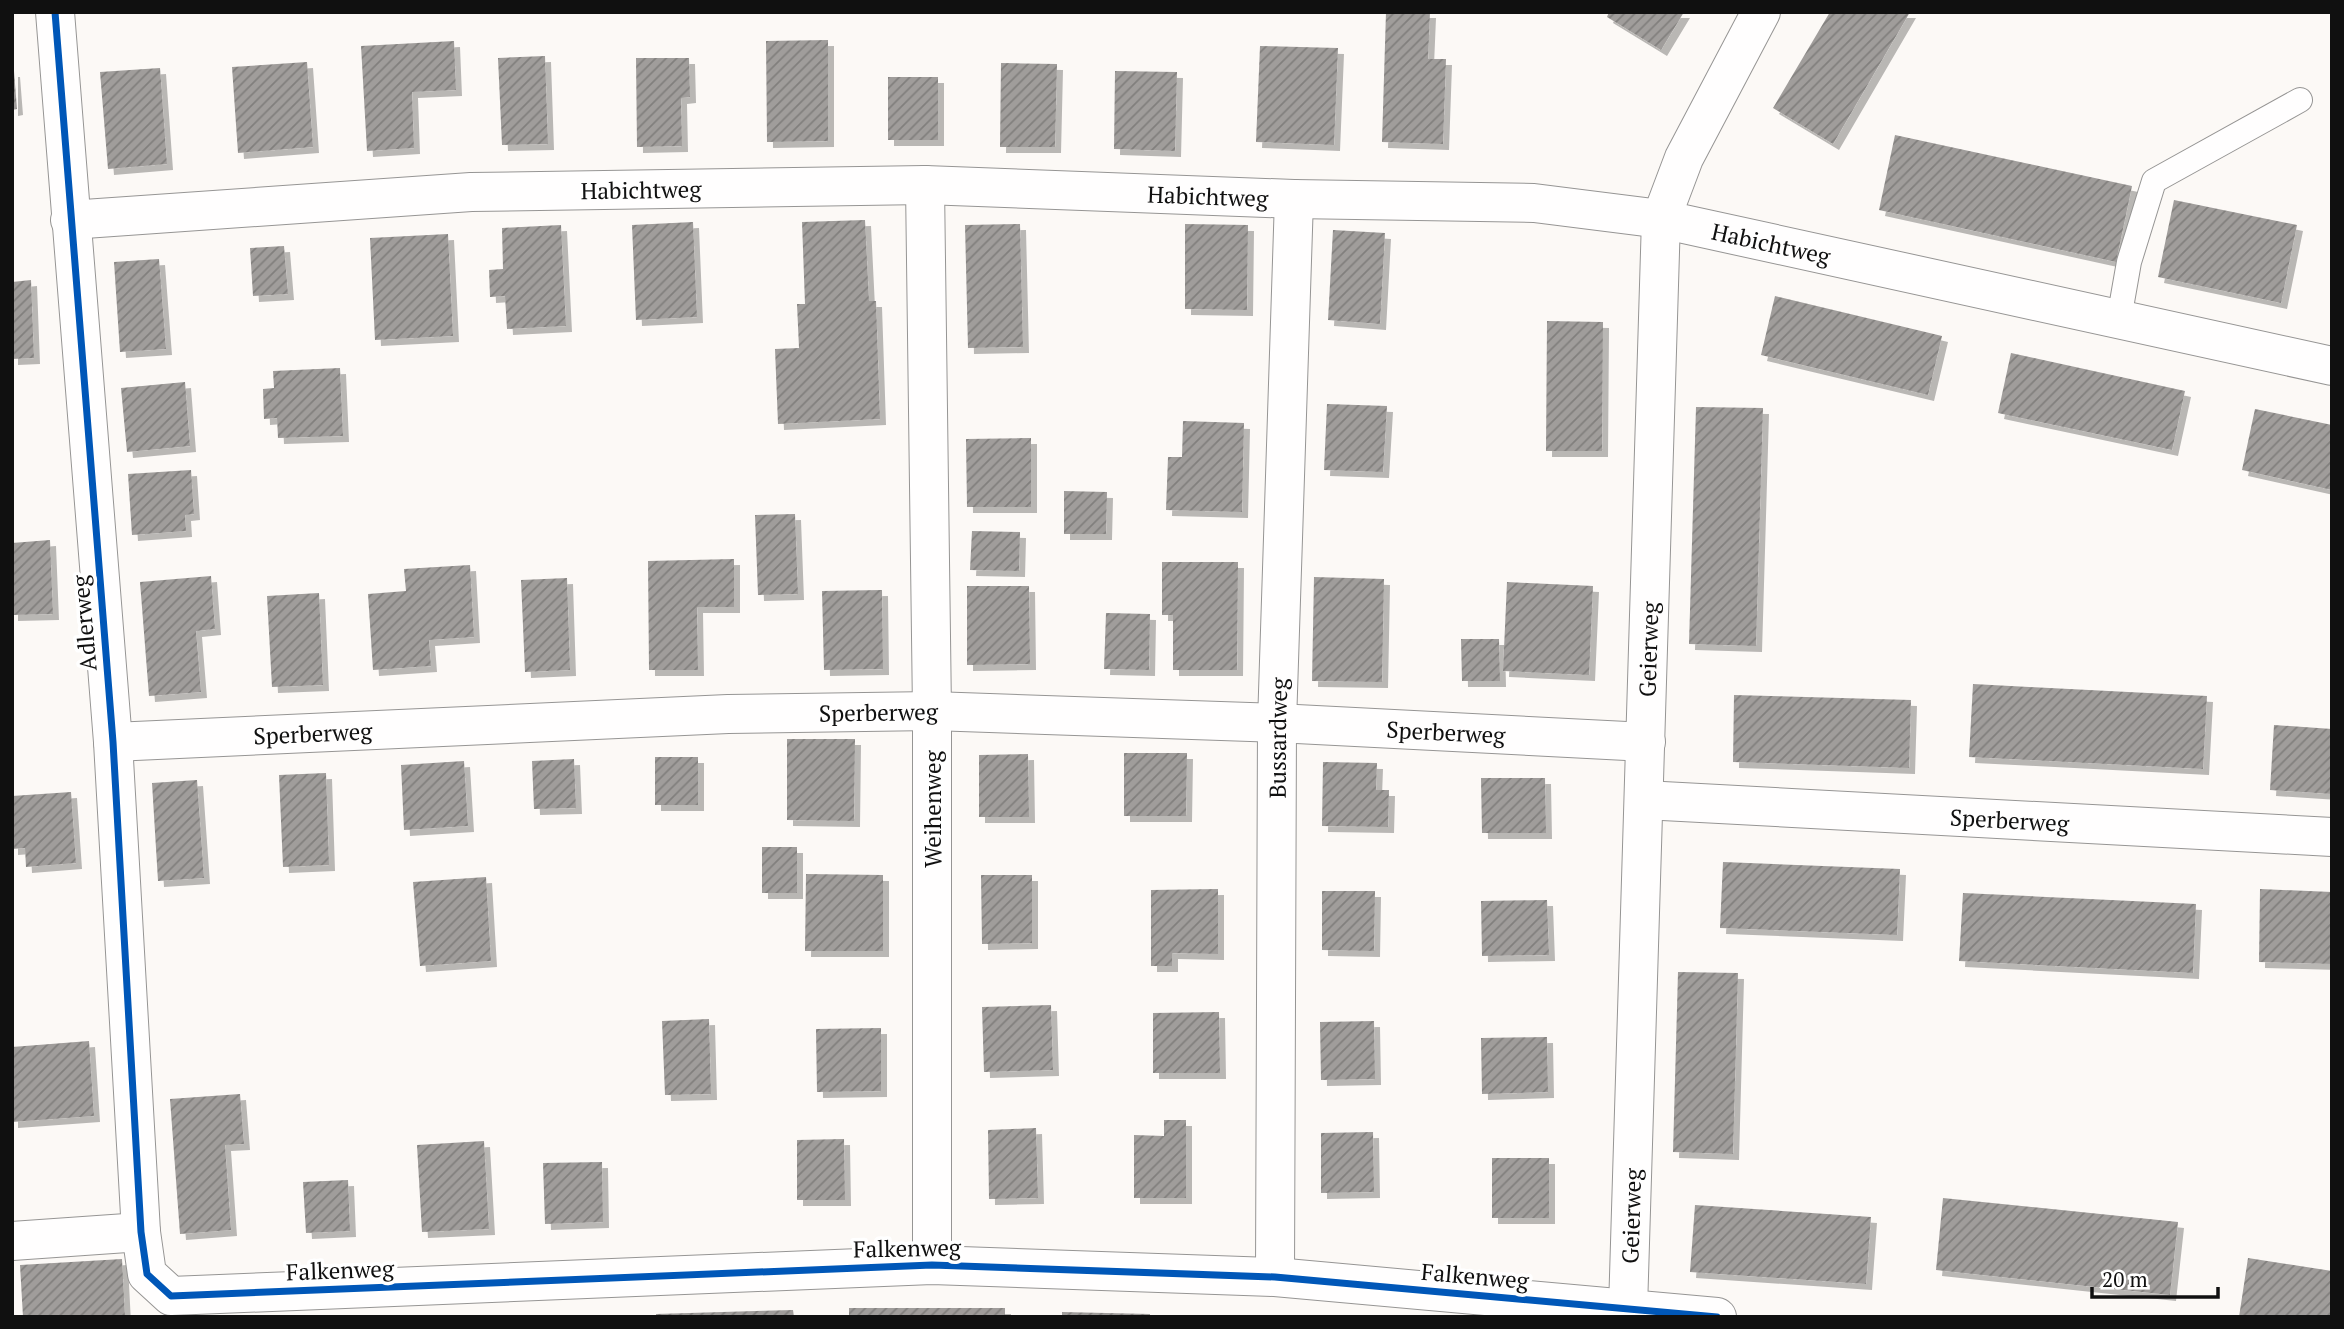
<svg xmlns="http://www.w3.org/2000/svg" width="2344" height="1329" viewBox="0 0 2344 1329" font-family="'PT Serif',serif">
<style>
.building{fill:url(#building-hatch);filter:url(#shadow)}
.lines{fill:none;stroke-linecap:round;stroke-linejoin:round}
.lane-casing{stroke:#969594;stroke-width:26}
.street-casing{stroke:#969594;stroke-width:40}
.lane{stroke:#fffefe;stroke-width:24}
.street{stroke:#fffefe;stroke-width:38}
.cycleway-casing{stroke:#fff;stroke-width:11}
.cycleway{stroke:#0057b8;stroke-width:7}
.labels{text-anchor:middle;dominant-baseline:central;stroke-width:7;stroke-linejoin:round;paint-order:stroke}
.street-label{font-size:23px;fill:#101010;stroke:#fff}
</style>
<defs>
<pattern id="building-hatch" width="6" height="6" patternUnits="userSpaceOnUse" patternTransform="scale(1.75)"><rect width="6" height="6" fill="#a09d9b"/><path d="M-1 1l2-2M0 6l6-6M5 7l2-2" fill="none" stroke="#817f7d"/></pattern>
<filter id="shadow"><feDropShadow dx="6" dy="6" stdDeviation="0" flood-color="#0004"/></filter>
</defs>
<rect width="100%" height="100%" fill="#fcf9f6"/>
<path class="building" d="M1386 12H1430L1428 59H1446L1443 144 1382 142Z
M1609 12H1684L1661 50 1607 17Z
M1830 12H1910L1833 144 1773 108Z
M828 40V141L767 142 766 41Z
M454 41 456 90 412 92 414 148 367 151 361 46Z
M1260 46 1338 48 1334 145 1256 142Z
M545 56 548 144 502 145 498 58Z
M636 58H689L690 97 681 98 682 146 637 147Z
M307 62 313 147 238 153 232 67Z
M1001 63 1057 64 1055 147H1000Z
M160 68 167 164 108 169 100 72Z
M12 71H14L17 109 12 110Z
M1115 71 1177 72 1175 151 1114 149Z
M888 77H938V140H888Z
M1895 135 2132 186 2116 262 1879 210Z
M2174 200 2297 225 2281 303 2158 277Z
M865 220 869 301H876L880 419 778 424 775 349 799 348 797 304H805L802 222Z
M693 222 697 317 636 320 632 225Z
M1020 224 1023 347 968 348 965 225Z
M1185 224 1248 225 1247 310 1185 309Z
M561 225 566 326 507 329 505 296 490 297 489 270 503 269 502 228Z
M1333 230 1385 233 1380 324 1328 320Z
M448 234 453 336 375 340 370 238Z
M284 246 288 294 253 296 250 248Z
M159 259 166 349 120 352 114 262Z
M31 280 34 358 12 359V282Z
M1775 296 1942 336 1928 395 1761 355Z
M1547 321 1603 322 1602 451H1546Z
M2011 353 2185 391 2172 450 1998 413Z
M340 368 343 436 278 438 277 418 264 419 263 389 274 388 273 371Z
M185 382 190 446 127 452 121 388Z
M1327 404 1387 406 1383 472 1324 470Z
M1696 407 1763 408 1756 646 1689 644Z
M2255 409 2332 425V490L2242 470Z
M1183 421 1244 423 1242 512 1166 510 1168 457H1182Z
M1031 438V507H967L966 439Z
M191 470 194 514 185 515 186 531 132 535 128 474Z
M1064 491 1107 492 1106 534H1064Z
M795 514 798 594 758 595 755 515Z
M972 531 1020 532 1019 571 970 570Z
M50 540 53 614 12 615V543Z
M734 559V607H697L698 670H649L648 561Z
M1162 562H1238L1237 670H1173V615H1162Z
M470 565 474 637 429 640 431 666 373 670 368 594 406 591 404 569Z
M211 576 215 629 196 631 201 692 149 696 140 582Z
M1314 577 1384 579 1382 682 1312 681Z
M567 578 570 670 525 672 521 580Z
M1507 582 1593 586 1589 675 1503 671Z
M967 586H1029L1030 664 967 665Z
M882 590 883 669 824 670 822 591Z
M319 593 323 685 272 687 267 596Z
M1106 613 1150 614 1149 670 1104 669Z
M1461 639H1499L1500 681H1462Z
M1973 684 2207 696 2203 769 1969 757Z
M1734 695 1911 700 1909 768 1733 762Z
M2274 725 2332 729V794L2270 790Z
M787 739H855L854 821 787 820Z
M1124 753H1187L1186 816H1124Z
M1028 754 1029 817H979V755Z
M655 757H698V805H655Z
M574 759 576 808 534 809 532 761Z
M464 761 468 826 404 830 401 765Z
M1323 762 1377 763 1376 790H1389L1388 827 1322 826Z
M326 773 329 865 283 867 279 775Z
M1481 778H1545L1546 833H1482Z
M197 780 204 878 158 881 152 783Z
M71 792 76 863 26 867 25 848 12 849V796Z
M762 847H797V893H762Z
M1723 862 1900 869 1897 935 1720 928Z
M806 874 883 875V951H805Z
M981 875H1032V943L982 944Z
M486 877 491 961 420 966 413 882Z
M1218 889V954L1172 953V966H1151V890Z
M2260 889 2332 892V964L2259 962Z
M1322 891H1375L1374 951 1322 950Z
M1963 893 2196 904 2193 973 1959 961Z
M1547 900 1549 955 1482 956 1481 901Z
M1678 972 1738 973 1733 1154 1673 1152Z
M1051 1005 1053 1070 984 1072 982 1007Z
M1219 1012 1220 1073H1153V1013Z
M709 1019 711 1094 665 1095 662 1021Z
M1374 1021 1375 1079 1321 1080 1320 1022Z
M881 1028V1091L817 1092 816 1029Z
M1547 1037 1548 1092 1482 1094 1481 1038Z
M89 1041 94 1116 12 1122V1047Z
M240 1094 244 1144 225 1145 231 1230 180 1234 170 1099Z
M1164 1120H1186V1198H1134V1135L1164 1136Z
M1036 1128 1038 1198 989 1199 988 1130Z
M1373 1132 1374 1192 1321 1193V1133Z
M844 1139 845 1200H797V1140Z
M484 1141 489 1229 422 1232 417 1145Z
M1492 1158H1549V1218H1492Z
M602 1162 603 1222 545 1224 543 1163Z
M348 1180 350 1231 306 1233 303 1182Z
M1943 1198 2178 1222 2170 1295 1936 1270Z
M1695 1205 1871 1217 1866 1284 1690 1272Z
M2248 1258 2332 1271V1317H2239Z
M122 1259 125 1317H23L20 1265Z
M849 1308H1005V1317H849Z
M793 1310 794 1317H656V1314Z
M1062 1312 1150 1314V1317H1062Z"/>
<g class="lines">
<g class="lane-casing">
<path id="lane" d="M2119 319 2129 262 2154 181 2300 100"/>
</g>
<g class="street-casing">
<g id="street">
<path d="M55 12 113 742 141 1232 147 1274 171 1296 932 1265 1275 1277 1717 1317"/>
<path d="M925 185 932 711V1265"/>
<path id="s1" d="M70 220 471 192 925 185 1294 199 1534 203 1661 219 2332 366"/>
<path id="s2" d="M113 742 728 714 932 711 1277 723 1646 742"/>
<path id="s3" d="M1644 800 2332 837"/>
<path d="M12 1241 141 1232"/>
<path id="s4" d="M1275 1277 1277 723 1294 199"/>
<path id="s5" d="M1628 1309 1661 219 1684 158 1761 12"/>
</g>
</g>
<use href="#lane" class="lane"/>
<use href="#street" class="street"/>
<g class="cycleway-casing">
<path id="cycleway" d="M55 12 113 742 141 1232 147 1274 171 1296 932 1265 1275 1277 1717 1317"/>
</g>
<use href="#cycleway" class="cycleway"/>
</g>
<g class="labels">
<g class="street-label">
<text stroke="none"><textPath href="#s1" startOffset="572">Habichtweg</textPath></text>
<text stroke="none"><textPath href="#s1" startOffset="1139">Habichtweg</textPath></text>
<text stroke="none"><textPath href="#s1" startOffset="1706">Habichtweg</textPath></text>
<text transform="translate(84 623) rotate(-95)">Adlerweg</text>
<text stroke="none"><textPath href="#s5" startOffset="660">Geierweg</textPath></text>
<text stroke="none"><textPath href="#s2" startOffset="766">Sperberweg</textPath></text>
<text stroke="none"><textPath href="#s2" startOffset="1334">Sperberweg</textPath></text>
<text stroke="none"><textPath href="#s2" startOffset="200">Sperberweg</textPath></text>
<text stroke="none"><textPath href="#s4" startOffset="539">Bussardweg</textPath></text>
<text transform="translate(932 809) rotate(-90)">Weihenweg</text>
<text stroke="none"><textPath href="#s3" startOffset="366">Sperberweg</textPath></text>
<text stroke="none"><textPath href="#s5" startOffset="93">Geierweg</textPath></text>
<text transform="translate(907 1248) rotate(-1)">Falkenweg</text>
<text transform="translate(340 1270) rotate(-2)">Falkenweg</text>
<text transform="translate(1475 1276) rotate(5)">Falkenweg</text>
</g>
</g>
<rect width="2344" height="1329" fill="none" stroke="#101010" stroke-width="28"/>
<path d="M2092 1287v10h126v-10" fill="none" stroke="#101010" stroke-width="3.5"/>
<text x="2102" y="1287" font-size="21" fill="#101010" stroke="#ffffff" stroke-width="5" paint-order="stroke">20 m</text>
</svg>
